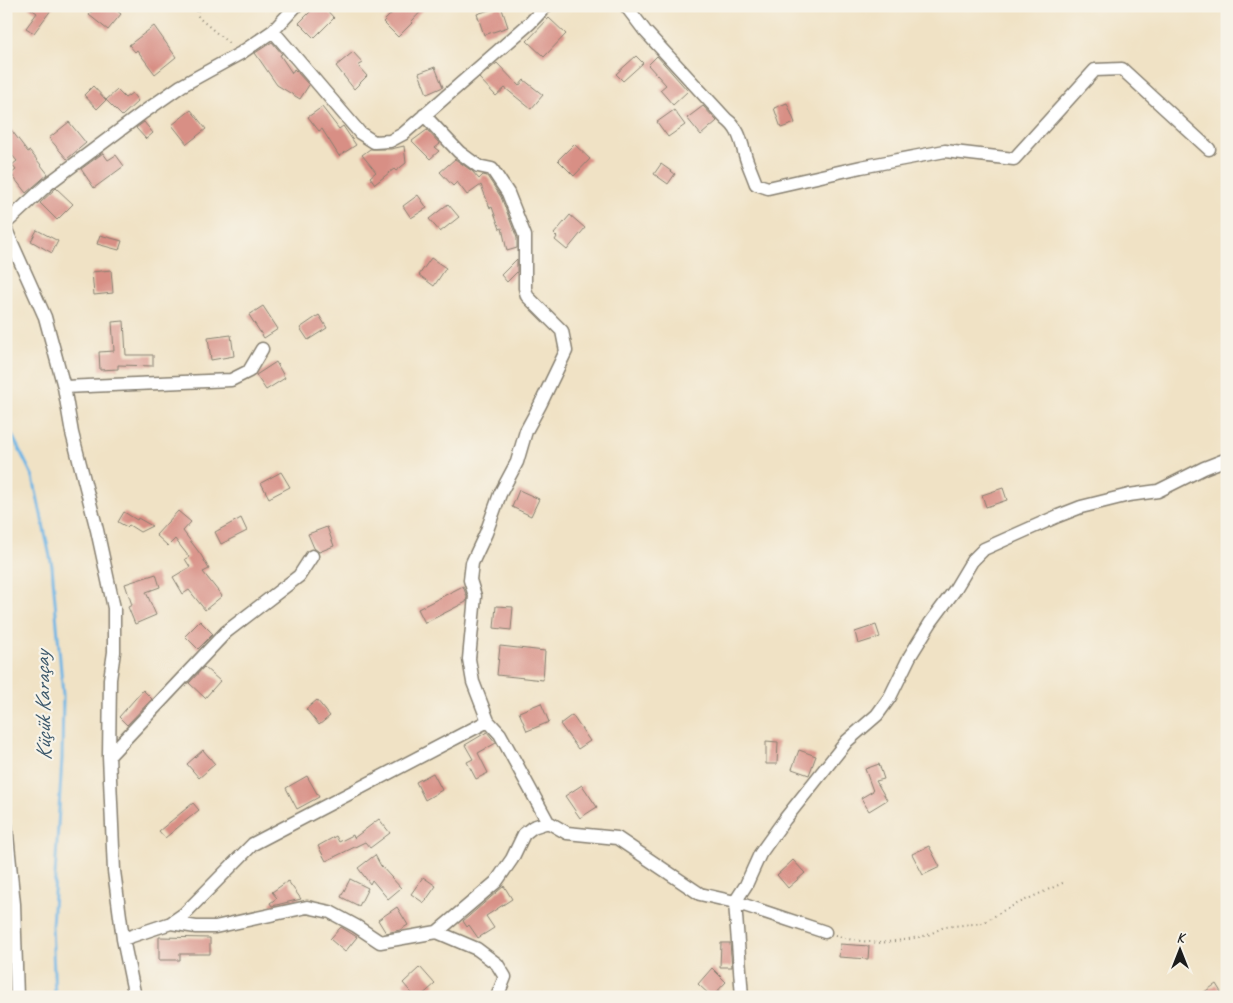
<svg xmlns="http://www.w3.org/2000/svg" width="1233" height="1003" viewBox="0 0 1233 1003" font-family="Caveat,sans-serif">
<style>
.lines{fill:none;stroke-linecap:round;stroke-linejoin:round}
.stream{stroke:#6eb5e5;stroke-width:3}
.building{fill:#d88f85}
.minor-casing{stroke:#867f70;stroke-width:15}
.path{stroke:#867f70;stroke-width:2;stroke-dasharray:1 4;stroke-linecap:butt}
.minor{stroke:#fff;stroke-width:12}
.labels{text-anchor:middle;dominant-baseline:central;stroke-width:4.5;stroke-linejoin:round;paint-order:stroke}
.water-label{font-size:22px;font-style:italic;fill:#3d596c;stroke:#f7f3e8}
</style>
<rect width="100%" height="100%" fill="#f7f3e8"/>
<filter id="ink" filterUnits="userSpaceOnUse"><feTurbulence type="fractalNoise" baseFrequency=".02" numOctaves="2"/><feDisplacementMap in="SourceGraphic" scale="10" xChannelSelector="R" yChannelSelector="G"/><feConvolveMatrix kernelMatrix="1 2 1 2 8 2 1 2 1" color-interpolation-filters="sRGB"/></filter>
<filter id="wash" filterUnits="userSpaceOnUse"><feTurbulence type="fractalNoise" baseFrequency=".0096" numOctaves="4" result="noise"/><feDisplacementMap in="SourceGraphic" scale="20" xChannelSelector="R" yChannelSelector="G"/><feGaussianBlur stdDeviation="1.12" result="paint"/><feColorMatrix in="noise" values="0 0 0 0 0 0 0 0 0 0 0 0 0 0 0 0 0 1.4 0 .05"/><feComposite in="paint" operator="in"/></filter>
<g filter="url(#wash)">
<rect width="100%" height="100%" fill="#f0e2c5"/>
<g class="lines">
<path class="stream" d="M6 423 33 477 52 566 63 695 62 759 52 926 55 997"/>
</g>
<g id="blocks">
<path class="building" d="M27 6H54L34 33 26 28 37 13Z
M96 6H111L121 14 108 30 89 15Z
M316 6H323L334 18 314 38 299 23Z
M399 6H426L412 21 413 22 398 37 383 22Z
M501 6 508 27 484 35 477 14Z
M549 18 566 34 544 57 527 41Z
M154 26 176 57 155 74 137 50 135 52 129 45Z
M272 42 282 54 280 55 292 73 294 69 296 71 309 85 300 99 277 85 255 53Z
M353 52 363 63 358 66 367 76 354 89 336 66Z
M636 56 643 63 623 81 616 74Z
M657 56 688 91 673 105 660 90 666 85 648 65Z
M497 63 519 86 524 80 543 95 531 109 505 88 496 96 479 78Z
M435 67 443 87 427 94 419 73Z
M93 86 106 100 117 90 125 98 132 93 138 101 122 116 106 100 97 109 84 95Z
M787 103 795 123 781 128 774 108Z
M703 106 717 121 701 135 687 118Z
M322 107 339 129 343 126 356 145 339 156 322 129 319 131 308 117Z
M191 110 206 129 187 144 172 125Z
M674 110 685 125 668 137 657 122Z
M69 122 86 143 67 159 49 138Z
M144 122 153 133 146 139 136 128Z
M6 123 28 152 30 151 48 174 26 193 11 174 16 170 12 165 17 161 6 148Z
M427 130 440 144 435 148 439 151 430 159 412 141Z
M574 144 590 159 574 176 558 160Z
M404 146 406 163 396 171 394 169 375 184 370 177 376 172 362 155 370 149H391Z
M103 153 108 160 116 155 124 166 94 188 81 169Z
M455 159 472 171 479 179 483 175 487 176 501 197 517 238V248L507 251 502 228 500 229 492 207 490 208 481 185 467 195 457 182 453 186 440 172Z
M661 164 675 174 668 184 654 174Z
M56 188 73 204 57 220 40 203Z
M418 195 427 208 411 218 403 206Z
M448 204 459 217 440 232 429 219Z
M570 215 585 228 567 250 555 240 557 237 554 234Z
M37 230 58 241 52 253 31 241Z
M100 235 122 241 119 250 97 244Z
M431 258 446 268 434 286 419 275Z
M517 259V272L507 282 501 275Z
M111 270 113 293 94 295 92 272Z
M263 306 278 329 264 338 249 315Z
M319 315 327 328 308 340 300 328Z
M124 321 126 355H153V366L118 365V369L100 370 99 352 114 351 112 322Z
M231 335 234 356 211 360 208 338Z
M276 362 285 378 266 390 256 375Z
M281 472 290 487 269 498 261 483Z
M1003 488 1007 500 986 507 982 495Z
M519 490 539 499 531 516 512 507Z
M178 511 191 522 183 531 201 555 209 569 203 572 222 596 205 610 189 590 183 594 173 577 190 567 185 559 189 557 175 539 168 546 156 535Z
M124 512 137 520 138 518 152 526 140 532 129 525 127 527 118 522Z
M241 518 247 531 221 544 215 532Z
M327 527 334 546 319 552 314 548 308 534Z
M156 574 160 587 146 592 156 615 135 624 128 607 132 605 125 584Z
M463 586 467 597 466 602 425 623 418 609Z
M496 606 513 607 511 630 494 628Z
M200 621 213 634 198 649 185 636Z
M876 625 880 637 858 644 855 632Z
M500 646 545 651 543 680 497 675Z
M204 667 220 681 205 698 189 683Z
M143 690 152 699 127 725 119 717Z
M317 700 330 716 319 725 306 709Z
M541 703 549 722 527 731 519 712Z
M572 715 590 741 578 749 560 724Z
M487 732 496 743 478 753 488 773 476 779 467 762 473 759 465 745Z
M766 741 778 742 777 764H766Z
M203 750 215 764 199 778 187 764Z
M799 750 816 756 809 775 792 769Z
M879 764 884 779 876 781 887 800 869 811 861 798 873 791 865 769Z
M433 773 442 790 425 800 416 782Z
M307 776 319 797 297 809 286 788Z
M582 785 597 807 580 818 565 796Z
M193 803 199 810 165 838 159 831Z
M379 819 390 833 370 848 365 842 326 861 318 846 336 836 339 842 353 835 354 838Z
M929 846 940 867 923 875 912 854Z
M375 855 381 866 401 888 388 899 372 880 370 884 358 868Z
M793 860 805 873 788 888 777 875Z
M423 877 436 886 424 903 411 894Z
M350 879 368 888 359 906 341 897Z
M288 881 301 899 272 906 270 903 277 898 272 892Z
M504 886 512 899 486 916 494 928 478 938 469 925 467 927 463 921Z
M397 907 408 925 400 930 386 933 378 920Z
M341 927 357 937 345 952 330 939Z
M159 937 210 938V954H180V960H159Z
M721 943H730L732 967H720Z
M840 944 869 946 868 959 839 957Z
M420 967 435 984 420 997H415L403 983Z
M712 968 726 982 712 997 698 984Z
M1216 984 1224 997H1197Z"/>
</g>
</g>
<g filter="url(#ink)">
<use href="#blocks" fill-opacity="0" stroke="#867f70" stroke-width="1"/>
<g class="lines">
<g class="minor-casing">
<path id="minor" d="M626 6 645 31 726 119C741 130 741 144 747 161 750 169 753 176 756 184L768 188 861 167 945 151 1014 159 1095 70 1122 69 1209 149
M273 31 360 133 374 142 390 141 403 134 530 23 546 6
M424 115 459 152 478 166 492 169 508 193 525 236V288L527 296 562 331 566 351 540 405 526 431 517 462 500 494 486 533 472 563 470 580 475 596 469 659 473 682 488 721
M6 223 48 184 144 112 181 86 241 53 273 31 296 6
M6 230 45 317 64 387 72 433 97 530 114 608V652L110 679 109 756 114 871 123 939 135 997
M64 387 231 380 249 371 262 349
M109 756 226 632 299 576 312 556
M6 825 14 904 17 997
M171 923 196 927H215L307 907 330 912 356 926 380 942 437 932 496 882 512 859 524 834 533 827 548 822
M437 932 477 949 497 964 505 977 497 997
M123 939 171 923 184 914 253 844 488 721 500 734 548 822 567 833 617 838 700 894 735 902 825 932
M742 997 735 902 746 885 760 854 785 819 847 741 877 715 890 697 910 656 931 622 954 591 972 561 984 549 1058 516 1081 507 1129 495 1158 491 1204 468 1227 459"/>
</g>
<path class="path" d="M198 6 197 14 199 18 231 45
M835 935 852 940 879 943 904 940 928 935 944 927 983 923 1006 909 1065 882"/>
<use href="#minor" class="minor"/>
</g>
</g>
<g class="labels">
<g class="water-label">
<text transform="translate(43 706) rotate(-91)">Küçük Karaçay</text>
</g>
</g>
<rect width="1233" height="1003" fill="none" stroke="#f7f3e8" stroke-width="25"/>
<g transform="translate(1180 950)" stroke="#f7f3e8" stroke-width="4" paint-order="stroke">
<path d="M0-4L9 19L0 12L-9 19Z" fill="#1c1c1c"/>
<text y="-8" font-size="14" font-weight="bold" text-anchor="middle" fill="#1c1c1c">K</text>
</g>
</svg>
